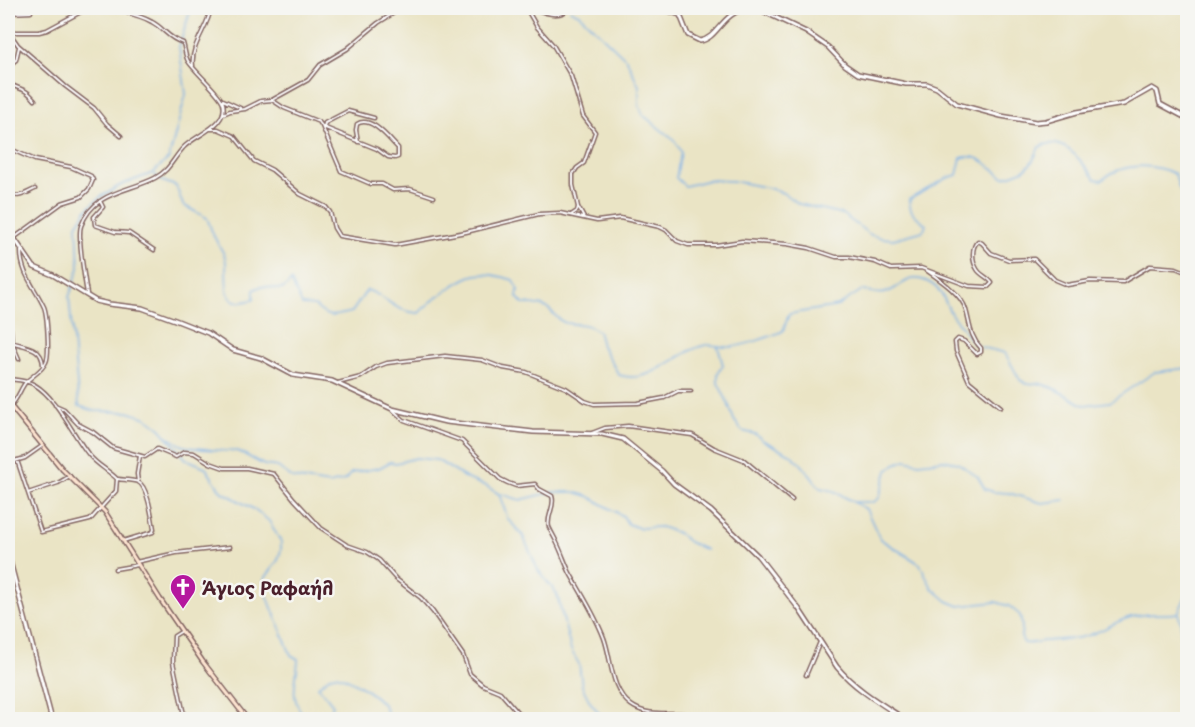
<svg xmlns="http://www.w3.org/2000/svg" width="1195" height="727" viewBox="0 0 1195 727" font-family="'Playpen Sans',sans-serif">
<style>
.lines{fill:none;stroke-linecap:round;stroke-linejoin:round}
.stream{stroke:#75ade5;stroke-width:1.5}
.minor-casing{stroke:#826461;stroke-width:5}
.tertiary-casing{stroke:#826461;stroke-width:6}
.secondary-casing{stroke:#826461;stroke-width:6}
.minor{stroke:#fff;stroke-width:2}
.tertiary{stroke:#fff;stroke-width:3}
.secondary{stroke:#fde4d0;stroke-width:3}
.labels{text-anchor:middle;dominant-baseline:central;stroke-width:5;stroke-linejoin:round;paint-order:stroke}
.poi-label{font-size:18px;font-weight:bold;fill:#4a1f2b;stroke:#f6f6f2;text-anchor:start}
</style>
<rect width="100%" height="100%" fill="#f6f6f2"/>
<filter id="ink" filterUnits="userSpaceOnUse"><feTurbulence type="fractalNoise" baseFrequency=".0167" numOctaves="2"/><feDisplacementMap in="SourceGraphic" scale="12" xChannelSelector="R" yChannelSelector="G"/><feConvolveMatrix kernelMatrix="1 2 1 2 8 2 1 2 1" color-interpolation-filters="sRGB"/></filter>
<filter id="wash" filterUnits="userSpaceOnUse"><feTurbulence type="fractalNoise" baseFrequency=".008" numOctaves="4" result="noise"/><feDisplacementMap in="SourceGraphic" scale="24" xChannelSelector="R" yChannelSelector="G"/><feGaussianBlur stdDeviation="1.35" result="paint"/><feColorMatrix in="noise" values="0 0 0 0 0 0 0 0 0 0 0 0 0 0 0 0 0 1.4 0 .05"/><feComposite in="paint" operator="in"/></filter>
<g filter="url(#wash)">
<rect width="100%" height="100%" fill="#eae4c5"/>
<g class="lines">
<path class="stream" d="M191 8 179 47 186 94 169 158 153 173 121 185 99 198 88 208 77 225 79 268 69 297 79 406 94 411 128 412 147 418 158 426 186 459 205 467 221 491 257 511 269 521 281 542V550L278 560 264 580 266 593 291 655 298 659C297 686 287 693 306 720
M570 10 579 14 627 60 639 86V105L643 115 675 141 681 152 676 178 685 186 709 180 733 181 769 188 783 193 799 204 842 214 871 235 882 238 893 239 923 231 926 225C917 215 908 214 910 199L947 178 957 175 961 158C980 152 990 169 1004 177 1025 172 1032 167 1039 147 1064 134 1082 162 1095 179L1102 180C1121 163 1152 163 1175 174L1179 188 1188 202
M153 173 162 181 176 186 183 205 207 218C210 225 212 234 216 240 219 246 223 251 225 257 230 274 216 313 254 299V290C266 281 276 293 284 288 287 287 289 283 291 281L302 305 315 306C329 320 333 316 352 312L367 290C389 297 391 311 419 313 429 302 461 278 475 275 486 273 502 276 513 280L518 290 517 297 523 304C532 304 540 304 547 308 554 312 557 321 566 323 583 326 581 321 598 331L602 346 619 375C652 386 676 351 706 345 713 344 722 348 729 347 741 347 772 336 783 331L789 314 838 306 862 290C870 292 878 295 885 293 903 288 906 272 928 282 941 288 945 301 950 312 953 318 958 322 962 327 967 334 969 341 977 345
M718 347 723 365 718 373V383L728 403 734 420 742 431 755 434 762 440 790 454 802 465 820 488 834 491 866 509 880 539 920 564 932 588 947 601 959 606 996 602 1009 606 1020 615 1022 627 1021 637 1024 643C1033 645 1038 641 1046 641 1064 639 1081 640 1097 632 1110 627 1121 618 1136 616 1149 613 1164 615 1178 613
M981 347 1005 353 1020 380 1027 384 1038 383 1053 388 1084 405 1110 402 1155 372 1188 368
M167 436C172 439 178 444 184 446 191 448 232 452 238 451L264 465 278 467 292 478 329 484 345 480 351 473 379 468 390 462 396 463 416 458 437 460 467 479 486 486 499 494 508 519 523 536 538 570 557 594 571 650 579 664 582 686 590 702 605 720
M501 494 520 500 553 492H574L588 496 623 516 628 524 639 528 661 527 678 533 689 542 706 550
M856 502H874L879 498 887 471 895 464 906 460 919 463 943 460 958 463 978 477 985 489 994 492 1009 493 1042 503 1065 500
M1188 592 1178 613 1181 623V650L1188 655
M327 720 333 705 318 686C323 683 328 676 334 675 346 675 378 696 384 706 387 710 387 715 386 720"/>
</g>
</g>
<g filter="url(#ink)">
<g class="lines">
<g class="minor-casing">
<path id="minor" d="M526 8 537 27 553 45 571 76 583 116 595 132 584 163 577 168 573 174V185L578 207 577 211 571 215
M8 13 31 12
M9 32 18 45 65 86 94 108 107 124 121 136
M10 32H39L47 30 88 8
M8 66 16 60 19 47
M193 66C190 45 208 28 211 8
M8 83C21 91 23 86 35 100
M223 100 240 108
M272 100 284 108 319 122 323 127 377 149 388 157 395 158 398 157V148C389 139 371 115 357 124L356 130 358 142
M223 114 230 111 245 109 261 101 272 100 308 80 320 65 347 49 378 23 402 8
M322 126 341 171 371 184H382L393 190 410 189 434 197
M324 127 325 123 348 111 374 118
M210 129H218L234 136 254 161 272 170 300 194 326 207 330 212 334 228 339 236 395 245 466 232 539 214 560 213 597 221 620 218 660 227 666 230 677 241 688 245H716L742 241 787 244 809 248 836 257H849L875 262 891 269 921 268 969 286 988 287 992 283C988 277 980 275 977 269 972 261 971 247 978 241L982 243 991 253 1009 260 1034 259 1055 280 1067 285 1090 281 1123 282 1150 266 1176 268 1188 273
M8 148 35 160 71 167 91 176 93 180 89 189 81 197 62 203 14 238
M8 192C17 200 26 193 35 189
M8 196 14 238
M100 201 103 207 94 217 95 225 115 232 129 233 154 250
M578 207 584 218
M926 270C939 279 962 294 966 310 970 324 970 337 981 348V352L977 354 964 341 958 339 955 342 956 351 969 381 1001 407
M8 290H10
M87 294C85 280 77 237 81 226 94 191 128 192 155 178 169 171 173 159 183 148 194 135 229 126 223 103 221 94 194 71 188 61 185 56 185 49 183 43 167 38 165 29 152 22 139 14 121 12 107 8
M8 319 10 322 12 343 19 359
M8 341C23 347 42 345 43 365
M8 379C16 380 27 380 35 385 57 398 73 435 89 455 97 465 108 470 117 479L116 491 90 520 41 532 17 460
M338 383 361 377 376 367 387 363 445 356 482 360 503 368 526 372 566 388 585 401 594 404 638 403 664 398 678 391H691
M11 405C18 399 21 387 26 382 33 375 42 371 46 362 50 355 47 314 44 307 35 287 21 274 21 251
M55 405 64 409 78 424 93 432 113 448 145 457 157 449 176 457 184 452 194 453 210 463 224 468H247L274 474 294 499 321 528 347 545 367 552 379 560 396 579 421 598 433 612 463 655 470 674 483 685 500 692 524 720
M394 411 404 420 462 441 500 479 508 483 516 486 535 484 539 489 552 496C556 506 546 516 549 527 551 532 555 538 557 543 562 553 565 563 570 573 582 595 595 614 604 638 612 660 610 689 631 705 654 722 687 705 710 720
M592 433 605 428 628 426 692 435 714 448 744 460 792 500
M8 463 25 458 42 446
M118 479C124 480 132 480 138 482 148 486 152 518 154 529L153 532 123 541
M138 482 137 474 140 456
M28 493 58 483 70 476
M136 562 176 553 230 547
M115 569 138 565
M182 631 174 636 173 662 185 720
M806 675 820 642"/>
</g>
<g class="tertiary-casing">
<path id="tertiary" d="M534 8C545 13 560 18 569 8
M660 8 680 15 688 35 700 41C719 38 721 12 749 8
M756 8 806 32 828 47 845 65 858 74 906 84H927L937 88 957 104 1001 116 1036 122 1046 121 1077 112 1124 104 1152 88 1157 91 1160 104 1188 119
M8 235 14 238 34 267 53 275 96 301 109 304 142 308 175 320 208 333 233 350 261 358 293 375 332 381 392 409 446 422 533 432 602 434 623 439 662 471 674 484 711 511 758 556 799 609 837 667C855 689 883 705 906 720
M8 554 52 720"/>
</g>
<g class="secondary-casing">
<path id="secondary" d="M8 403 63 470 105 512 160 599 203 662 248 720"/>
</g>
<use href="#minor" class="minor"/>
<use href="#tertiary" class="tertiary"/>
<use href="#secondary" class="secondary"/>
</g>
</g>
<defs>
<g id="church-pin" transform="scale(1.35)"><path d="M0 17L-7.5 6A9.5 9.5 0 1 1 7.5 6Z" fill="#b5179e" stroke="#f6f6f2"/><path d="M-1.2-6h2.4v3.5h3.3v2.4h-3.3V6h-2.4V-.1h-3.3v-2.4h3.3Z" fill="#fff"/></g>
</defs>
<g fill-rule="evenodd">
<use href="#church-pin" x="183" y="587"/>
</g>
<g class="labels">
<g class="poi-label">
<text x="202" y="587">Άγιος Ραφαήλ</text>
</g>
</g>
<rect width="1195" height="727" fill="none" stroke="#f6f6f2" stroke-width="30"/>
</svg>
